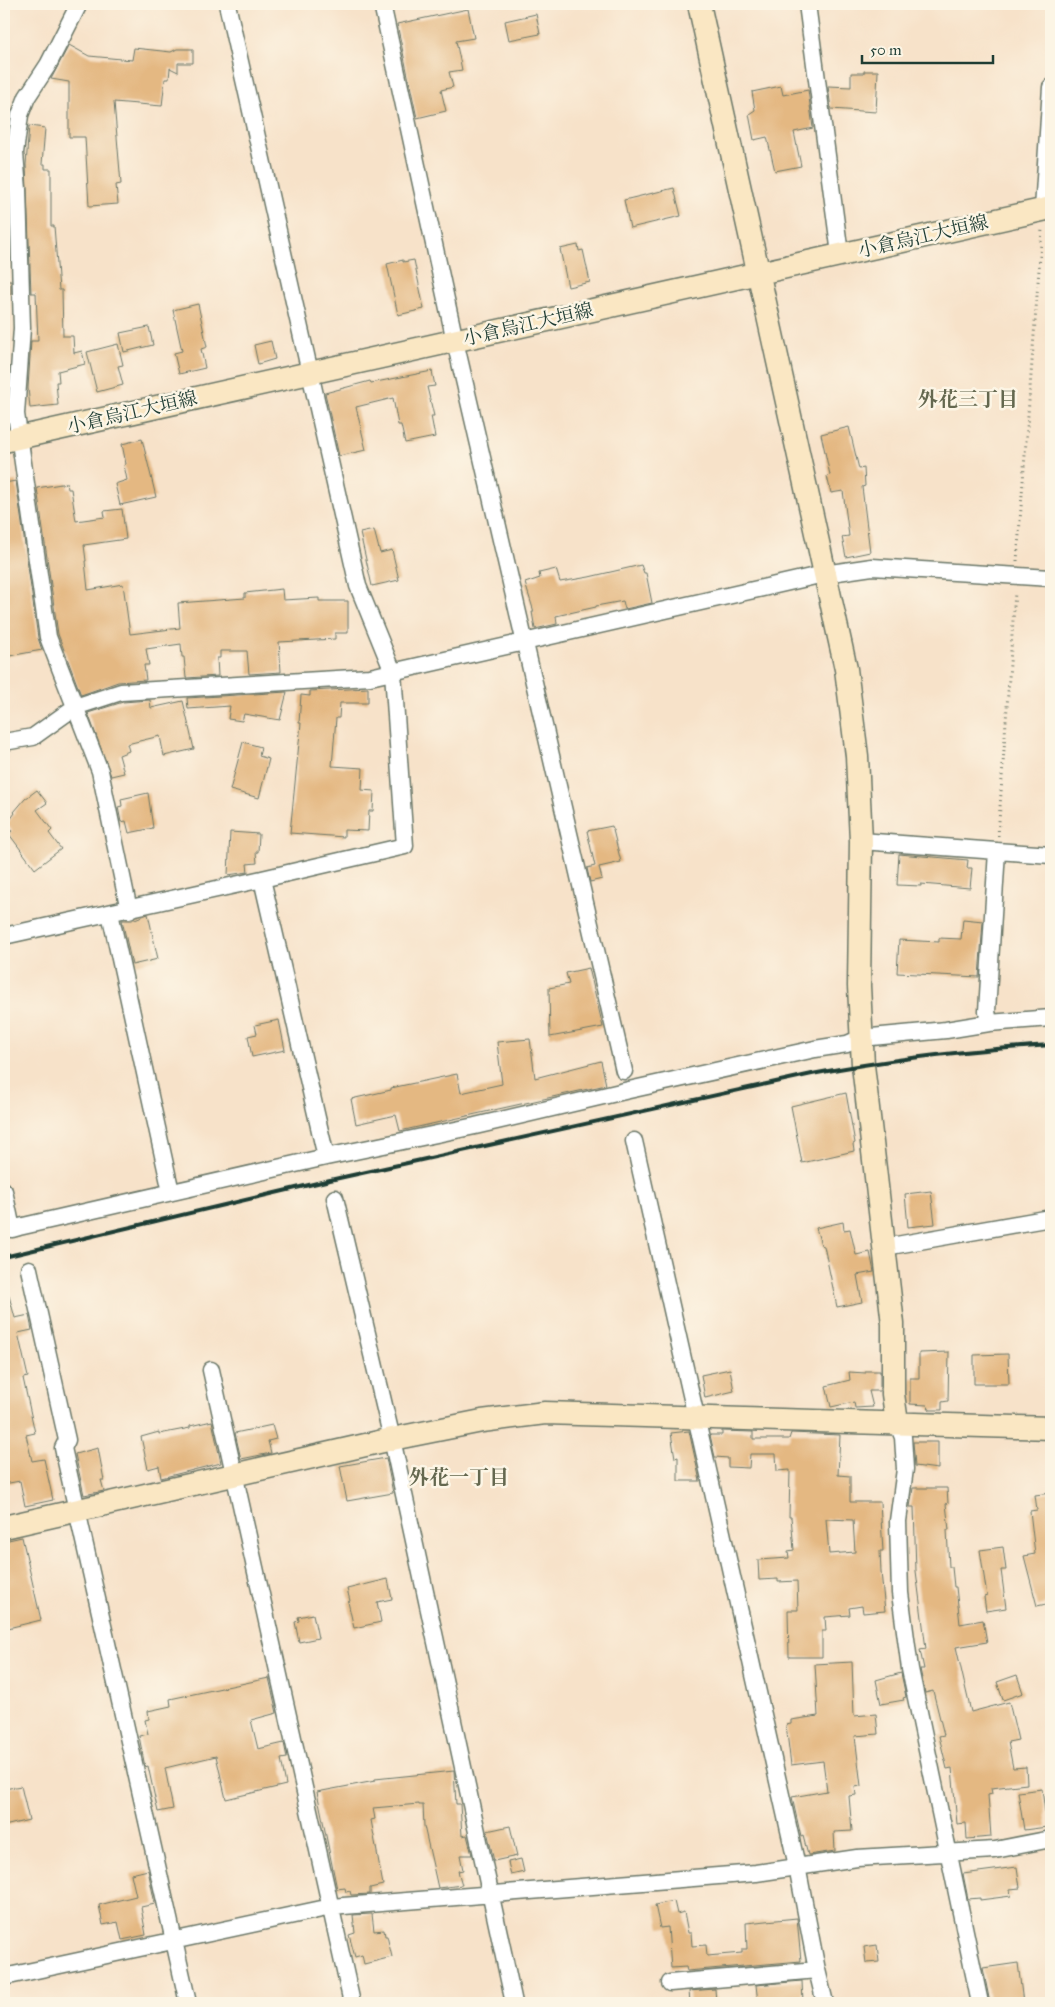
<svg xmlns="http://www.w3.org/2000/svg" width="1055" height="2007" viewBox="0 0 1055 2007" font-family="'IM FELL Great Primer','Noto Serif JP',serif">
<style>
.building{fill:#e4b882;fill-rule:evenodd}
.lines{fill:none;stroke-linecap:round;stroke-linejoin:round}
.street-casing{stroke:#6b7768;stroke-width:19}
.secondary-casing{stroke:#6b7768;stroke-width:25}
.path{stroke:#6b7768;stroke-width:3;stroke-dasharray:1 4;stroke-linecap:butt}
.street{stroke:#fff;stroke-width:16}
.secondary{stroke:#fae7c3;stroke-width:22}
.rail{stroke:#1f3d34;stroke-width:4}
.labels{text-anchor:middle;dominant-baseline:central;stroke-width:5;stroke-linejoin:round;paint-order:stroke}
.street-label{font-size:19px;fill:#1f3d34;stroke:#fcf5e5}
.neighbourhood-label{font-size:20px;font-weight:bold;fill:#64684f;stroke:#fcf5e5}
</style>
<rect width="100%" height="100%" fill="#fcf5e5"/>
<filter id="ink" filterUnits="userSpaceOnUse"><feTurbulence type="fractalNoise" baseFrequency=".02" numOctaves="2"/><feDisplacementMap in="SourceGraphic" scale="10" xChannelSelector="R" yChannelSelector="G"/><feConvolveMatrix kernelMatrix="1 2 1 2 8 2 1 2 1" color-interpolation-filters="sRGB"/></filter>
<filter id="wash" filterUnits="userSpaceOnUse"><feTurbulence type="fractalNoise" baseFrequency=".0096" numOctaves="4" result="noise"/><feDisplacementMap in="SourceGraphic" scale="20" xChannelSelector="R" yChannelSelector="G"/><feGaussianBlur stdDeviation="1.12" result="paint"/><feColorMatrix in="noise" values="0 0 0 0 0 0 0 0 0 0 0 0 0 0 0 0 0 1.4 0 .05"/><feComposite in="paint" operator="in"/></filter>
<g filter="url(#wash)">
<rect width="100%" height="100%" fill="#f7e2c9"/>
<g id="blocks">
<path class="building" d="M468 9 474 38 456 41 462 70 449 72 453 87 441 90 446 111 417 118 397 24Z
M536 14 540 34 509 40 505 21Z
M69 45 89 56 132 60 134 48 171 52 177 49H193V63H178V72L170 68 169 79H165L162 106 114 102 121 184 116 185 118 204 89 206 85 137H69V82L51 79Z
M864 71H878L876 112 831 109 828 86 851 87V73H864Z
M781 86 783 95 808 90 813 128 794 132 801 166 775 171 767 137 754 140 749 114 755 110 752 92Z
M29 126 45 128 42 164H45V169H51V226H54L59 290H62L63 336H73L74 353 82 351 85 364 58 371 59 382H56L58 405 30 408 28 388 31 341H38L36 293H31L26 165Z
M674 188 681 216 630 228 624 200Z
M578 245 579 251 583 250 590 282 568 287 560 249Z
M403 260V262L414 260 424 309 398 315 387 264Z
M4 281H11V294H4Z
M198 304 207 347 201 349 205 368 179 374 174 353 182 351 173 310Z
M149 327 153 345 124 352 120 333Z
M271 341 275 359 258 364 254 345Z
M118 344 123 365 118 366 123 385 97 392 87 352Z
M432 371 435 386 427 387 434 416H431L435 437 405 443 401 425H398L393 398 356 407 366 450 339 456 325 393 370 381 371 383Z
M849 427 859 469 864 468 865 486 862 487 870 552 846 557 842 537 849 536 843 491 831 493 827 476 830 475 821 434Z
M142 439 156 497 120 505 115 484 127 480 124 465 126 464 122 444Z
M16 481 38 638 42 650 4 657V639H6L4 620V483Z
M67 483 68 489H71L76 521 105 517 104 511 122 509 126 539 84 545 86 561H85L88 590 123 584 130 634 180 628 178 603 245 598V593L282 589 283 600 319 598V601H348V633H335V639L279 642 281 672 249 674 247 651H220V658H217L218 676 186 678 184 657H182L181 644 146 649 149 665H144L146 680 118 682 81 695 58 634 37 488Z
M374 530 380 553 392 550 399 580 372 586 360 533Z
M641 565 644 573H646L652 603 625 609 623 601 596 606V607L556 616 557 624 535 629 532 612H534L525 583 540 578 539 573 556 569 560 582 589 577Z
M368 688V703H340L339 718H336L332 766 363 768 362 790 374 791 373 811H369L368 831 344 830V837L290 833 301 723H299L301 695 310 696V691Z
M287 692 280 720 244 714 242 721 228 719 230 706 188 709 187 698Z
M150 700 151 708 183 701 194 749 164 756 160 736 127 744 129 751 119 755 124 773 111 776 88 713 123 702Z
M243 742 261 747 259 756 269 759 259 798 230 790Z
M37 790 47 803 37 810 52 830 49 833 61 849 35 869 9 834 12 831 7 824 15 813 14 812 25 799Z
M148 793 153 828 129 833 126 821 121 822 118 807 122 806 121 799Z
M612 826 621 862 599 867 602 879 590 882 587 868 595 866 587 831Z
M230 832 259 834 258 852H256L257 863 247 864 248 872 228 875Z
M899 854 968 860 967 868H972L970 888 921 884V886L897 885Z
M148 914 158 959 132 965 122 920H132Z
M963 919 983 921 979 977 897 973 899 940 939 942V938L961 939Z
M589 968 603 1027 550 1037 549 988 569 984 566 973Z
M279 1020 285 1050 252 1057 248 1036 257 1034 255 1025Z
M530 1039 535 1078 601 1061 606 1085 400 1131 396 1115 356 1124 351 1099 391 1090V1088L457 1074 461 1093 502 1084 497 1042Z
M846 1093 855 1143 853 1144 854 1151 802 1163 791 1106Z
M931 1191 935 1224 908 1227 905 1194Z
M843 1222 844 1230 850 1229 856 1255 870 1252 874 1272 857 1275 862 1302 837 1307 824 1246 821 1245 816 1228Z
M9 1296 15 1318 29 1315 32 1330 18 1333 28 1377 23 1378 35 1433 26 1435 32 1461 44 1459 53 1500 25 1506 20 1481 4 1484V1470L7 1469 4 1452V1297Z
M949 1352 948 1401 942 1402V1410H930L927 1405 910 1404V1378H919V1353Z
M1008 1354 1009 1384H974V1355Z
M730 1369 734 1391 705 1398 701 1375Z
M866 1371H880V1391H869L873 1407 855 1408 854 1402 831 1407 826 1386 850 1380 849 1372 866 1373Z
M212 1421 221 1463 161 1478 159 1466 148 1469 141 1437 159 1432V1434L190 1428V1426Z
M272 1425 276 1439 268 1441 271 1453 241 1459 235 1433Z
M689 1431 700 1481H678V1457L675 1458 671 1433Z
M722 1431 753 1432V1439H789L791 1433 840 1435 838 1475 850 1476V1502H880L883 1551H880L881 1572 885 1611 863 1613 862 1606 849 1608 850 1615 825 1617 826 1631H822V1657H789L788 1610H798L797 1581 778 1582V1579L759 1580 758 1560 789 1558 788 1551 794 1550 791 1517H789L790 1470 777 1471 776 1454H750L749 1468 728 1467V1458L715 1457 710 1435H722ZM826 1519 853 1520 855 1552 829 1554Z
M913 1442H938V1469L915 1466Z
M98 1448 104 1480H101L104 1491 84 1495 75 1454Z
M386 1458 393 1493 347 1501 340 1466Z
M913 1488H947L948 1503 946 1504 949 1530H947L949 1567H952L954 1587H956L960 1624 983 1620 987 1642 956 1647 971 1712 1009 1702 1018 1740 1008 1742 1013 1768 1026 1767 1027 1784 991 1788 992 1794 988 1795 991 1837 967 1839 966 1823 957 1824 952 1768 947 1769 939 1736 944 1735 933 1691 925 1693 920 1669H924L920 1650 926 1649 916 1571 914 1507H910Z
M1051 1493V1603L1037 1606 1024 1556 1035 1554 1030 1511 1037 1510 1035 1495Z
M22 1537 41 1620 4 1629V1541Z
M1003 1547 1006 1570H1001L1006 1608 986 1611 984 1597 987 1596 980 1550Z
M388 1579 392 1599 377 1602 381 1622 354 1628 348 1602 350 1601 347 1589Z
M313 1614 318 1638 299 1642 295 1622 299 1621 298 1617Z
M852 1662 854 1716 876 1714 878 1734 855 1736 861 1786 855 1787 856 1795 849 1796 852 1831 834 1832 835 1851 808 1855 803 1836 801 1837 792 1797 827 1791 823 1761 791 1765 786 1725 791 1724V1720L818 1716 815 1664Z
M901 1673 906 1697 903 1698 904 1700 881 1704 876 1680Z
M1017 1675 1023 1693 1003 1700 997 1682Z
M269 1678 277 1713 251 1720 258 1749 284 1743 287 1758 281 1759 286 1785 226 1799 216 1756 165 1768 173 1809 158 1812 148 1766 145 1767 139 1736 148 1734 145 1720 149 1719 148 1711 171 1706 170 1699Z
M454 1771 456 1804H460L462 1836 467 1835 472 1855H460L463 1870 458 1871 462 1885 438 1888 424 1826 423 1805H419V1804L373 1808 375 1819 371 1820 383 1885 370 1888V1894L351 1895 350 1891 346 1892 345 1888 337 1889 317 1792 375 1781V1779Z
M21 1786 29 1820 4 1826V1789Z
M1042 1789 1047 1827 1024 1830 1018 1792Z
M510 1826 517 1856 494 1861 487 1831Z
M521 1859 524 1872 511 1875 508 1862Z
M1017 1867 1020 1888 1010 1889 1011 1896 980 1900V1898L968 1899 963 1874Z
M148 1870 155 1904 141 1907 146 1935 122 1940 118 1922 103 1925 99 1905 136 1896 131 1874Z
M674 1901 677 1914 684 1912 688 1933H691L692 1946 706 1945 707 1956 742 1953V1949H747L746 1923 797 1918 801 1961 687 1971 686 1967 671 1968 668 1927 660 1928 655 1905Z
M372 1914 374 1931 384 1930 385 1936H387L392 1957 364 1964 362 1955 355 1957 349 1935 355 1933 353 1915Z
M877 1945 879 1962 866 1963 864 1947Z
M1018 1963 1023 2003H990L983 1968Z
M802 1981 803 2003H758L756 1985Z
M715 1989 716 2003H690L689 1991Z"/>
</g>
</g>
<g filter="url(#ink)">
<use href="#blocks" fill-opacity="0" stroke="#6b7768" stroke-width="1"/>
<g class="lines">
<g class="street-casing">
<path id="street" d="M79 4 48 65 27 97 20 115 15 153 18 190 22 328 16 414 48 637 100 771 129 910
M227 4 358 586 393 672 405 846 262 879
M382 4 455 341 624 1071
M807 4 840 254
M1043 209 1051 87
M4 742 33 737 75 707 121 692 370 677 824 574 872 567 1051 578
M861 841 1051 855
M110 913 171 1192
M4 936 262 879 326 1157
M989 1023 987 1011 997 851
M634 1141 797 1866 817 1970 825 2003
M4 1191 12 1229 19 1227 326 1157 475 1126 629 1090 815 1049 847 1044 861 1038 946 1030 989 1023 1051 1018
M335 1198 392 1439 514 2003
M885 1247 1051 1218
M29 1269 67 1440 63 1448 188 2003
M211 1370 352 2003
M897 1423 903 1437 905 1469 898 1521 900 1593 910 1669 980 2003
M4 1977 331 1907 756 1873 857 1858 995 1850 1051 1839
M670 1983 817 1970"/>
</g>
<g class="secondary-casing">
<path id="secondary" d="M699 4 846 669 857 756 861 841 859 986 863 1065 893 1324V1394L897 1423
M4 441 1051 208
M4 1527 392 1439 482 1421 545 1413 1051 1428"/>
</g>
<path class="path" d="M1017 561 1042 229
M998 836 1015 592"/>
<use href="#street" class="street"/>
<use href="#secondary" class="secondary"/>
<path class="rail" d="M4 1257 330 1180 812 1074C891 1059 971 1050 1051 1045"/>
</g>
</g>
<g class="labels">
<g class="street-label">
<text transform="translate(923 236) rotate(-13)">小倉烏江大垣線</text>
<text transform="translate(528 324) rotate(-13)">小倉烏江大垣線</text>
<text transform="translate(132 412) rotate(-13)">小倉烏江大垣線</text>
</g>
<g class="neighbourhood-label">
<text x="968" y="399">外花三丁目</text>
<text x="459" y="1477">外花一丁目</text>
</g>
</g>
<rect width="1055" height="2007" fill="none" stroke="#fcf5e5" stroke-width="20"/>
<path d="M862 55v8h131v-8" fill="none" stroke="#1f3d34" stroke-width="2.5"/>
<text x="870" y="55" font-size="15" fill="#1f3d34" stroke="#fcf5e5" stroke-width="4" paint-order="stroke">50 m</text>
</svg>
